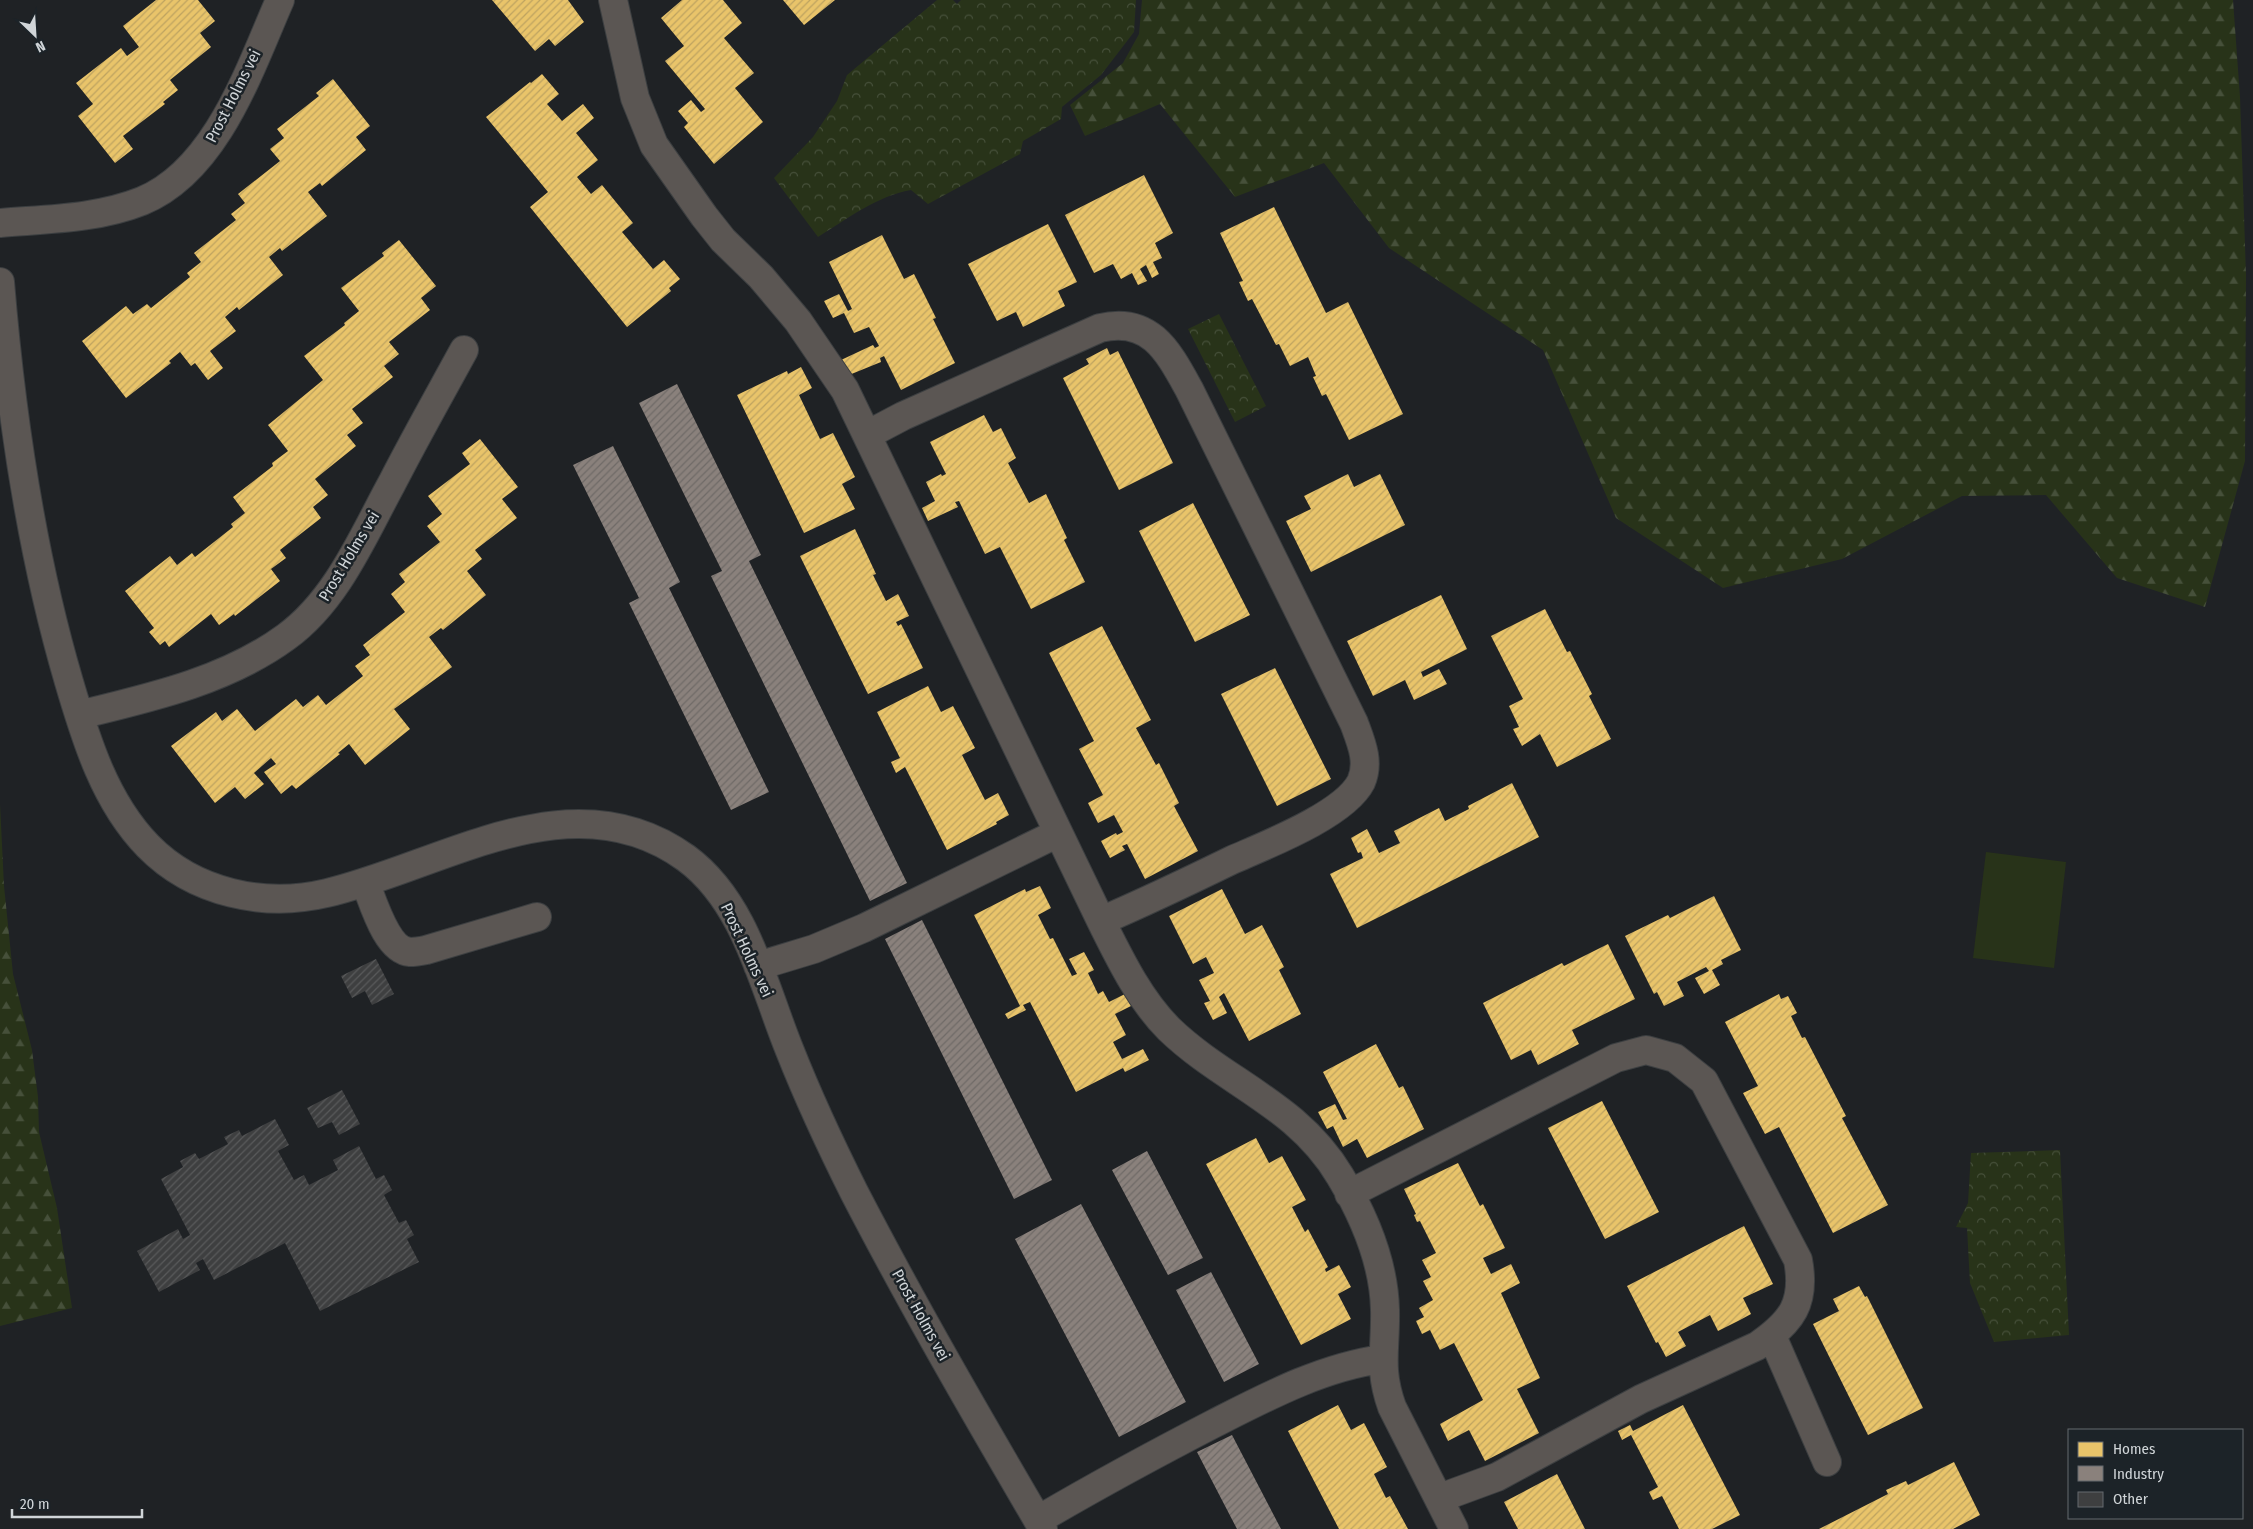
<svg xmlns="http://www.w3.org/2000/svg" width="2253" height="1529" viewBox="0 0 2253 1529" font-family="'Fira Sans Condensed',sans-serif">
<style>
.forest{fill:url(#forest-firs)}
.park{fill:url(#park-crowns)}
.pitch{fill:#283319}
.homes{fill:url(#homes-hatch)}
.industry{fill:url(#industry-hatch)}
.building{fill:url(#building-hatch)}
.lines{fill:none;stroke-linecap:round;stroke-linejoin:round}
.minor-casing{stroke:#3c3f41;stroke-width:30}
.minor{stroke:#5b5653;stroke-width:28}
.labels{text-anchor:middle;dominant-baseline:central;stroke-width:5;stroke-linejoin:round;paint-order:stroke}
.street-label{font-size:16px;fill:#d0d5d8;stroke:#1c2328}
</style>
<defs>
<pattern id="forest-firs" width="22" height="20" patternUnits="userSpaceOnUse" patternTransform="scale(1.25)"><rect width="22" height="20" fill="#283319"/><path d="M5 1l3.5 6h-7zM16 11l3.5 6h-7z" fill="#46503a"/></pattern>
<pattern id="park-crowns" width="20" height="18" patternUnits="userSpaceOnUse" patternTransform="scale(1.25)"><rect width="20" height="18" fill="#283319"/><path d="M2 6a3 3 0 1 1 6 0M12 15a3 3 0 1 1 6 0" fill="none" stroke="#46503a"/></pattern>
<pattern id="homes-hatch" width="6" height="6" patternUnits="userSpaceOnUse" patternTransform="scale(1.25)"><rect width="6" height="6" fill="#e9c46a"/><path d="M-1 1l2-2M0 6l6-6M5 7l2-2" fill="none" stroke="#bea360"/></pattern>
<pattern id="industry-hatch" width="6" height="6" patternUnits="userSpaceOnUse" patternTransform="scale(1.25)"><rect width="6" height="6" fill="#8a817c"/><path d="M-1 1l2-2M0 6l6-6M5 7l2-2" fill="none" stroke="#6f6a67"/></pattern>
<pattern id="building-hatch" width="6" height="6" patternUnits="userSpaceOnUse" patternTransform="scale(1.25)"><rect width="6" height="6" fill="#3e3f40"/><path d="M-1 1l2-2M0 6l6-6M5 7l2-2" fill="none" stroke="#595a5b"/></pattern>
</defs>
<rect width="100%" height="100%" fill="#1f2225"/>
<path class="forest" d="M1142 0H2233L2240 97 2246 275 2245 461 2205 607 2117 578 2046 495 1962 496 1842 559 1723 588 1616 518 1543 350 1389 248 1324 163 1235 197 1160 104 1085 136 1070 105 1123 63 1139 34Z
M0 804 4 886 13 974 32 1050 38 1097 39 1132 57 1208 72 1308 0 1326Z"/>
<path class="park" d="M937 0H953L957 4 961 0H1136L1134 32 1101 75 1062 107 1061 119 1023 141 1020 154 928 204 911 190C877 196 847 219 818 237L774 178 813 137 837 101 847 75Z
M1219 314 1266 406 1235 422 1188 329Z
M2060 1150 2069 1335 1994 1342 1970 1283 1967 1228 1956 1227 1968 1203 1971 1153Z"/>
<path class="pitch" d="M1986 852 2066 862 2054 968 1973 958Z"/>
<path class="homes" d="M156 0H198L215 21 200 33 211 47 170 80 178 90 163 102 165 104 123 136 133 149 115 163 78 116 93 104 76 83 121 48 127 56 139 47 123 26Z
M492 0H568L584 22 555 46 549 39 535 51Z
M682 0H723L742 23 724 38 754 73 735 88 763 122 714 164 684 127 688 123 678 111 691 100 701 112 705 109 665 61 684 46 661 18Z
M783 0H835L804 25Z
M542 74 559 94 547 104 562 121 583 104 594 118 576 133 598 160 577 177 591 194 602 185 633 223 622 232 653 269 664 260 680 279 669 288 671 291 627 327 530 207 548 192 486 117 530 82 531 83Z
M333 79 370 126 356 137 366 150 322 186 320 183 308 192 327 216 282 251 280 248 269 257 283 275 239 310 237 307 225 317 236 331 210 351 223 368 208 380 195 363 191 366 180 352 169 361 171 363 126 398 82 341 126 306 133 314 147 304 151 308 190 277 187 273 201 262 194 253 236 220 231 214 245 203 238 194 280 161 270 149 284 138 277 129 319 96 316 93Z
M1144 175 1173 233 1155 243 1162 258 1153 262 1159 274 1152 278 1146 265 1140 269 1147 281 1138 285 1132 273 1121 279 1113 264 1094 273 1065 215Z
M1274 207 1326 313 1348 302 1403 414 1349 440 1326 394 1322 396 1313 377 1316 376 1308 357 1290 366 1279 344 1276 345 1252 299 1248 301 1239 282 1243 281 1220 233Z
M1048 224 1077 282 1058 291 1065 306 1023 327 1016 312 997 321 968 264Z
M882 235 904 279 914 274 936 318 933 319 955 363 901 390 884 356 880 358 881 362 849 375 841 360 873 345 875 348 879 346 869 327 854 333 844 313 833 318 824 301 839 294 848 311 852 309 829 262Z
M399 240 436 286 421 298 430 310 389 342 399 354 384 366 393 377 352 409 363 423 347 435 356 446 315 479 328 495 313 507 321 518 280 550 286 558 271 569 280 581 235 616 234 614 219 625 211 614 169 647 165 641 160 645 149 632 154 628 125 591 170 556 177 565 192 553 195 557 233 527 231 524 245 513 233 497 273 466 272 463 288 451 268 425 323 380 304 356 345 325 344 323 359 311 341 288 384 256 382 253Z
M1107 348 1110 355 1118 351 1173 463 1119 490 1063 378 1089 364 1086 359Z
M801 367 812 388 799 395 820 439 833 433 855 477 842 484 855 509 804 533 737 395 787 371 788 374Z
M984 415 993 432 1001 428 1016 458 1008 463 1029 503 1046 494 1067 538 1064 540 1085 582 1031 609 1000 547 985 554 959 501 955 502 958 507 928 521 922 508 935 501 926 482 941 474 942 476 946 474 930 442Z
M480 439 518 487 502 499 517 518 475 550 482 559 467 571 486 595 443 630 441 628 429 637 452 667 394 709 410 729 365 765 349 744 338 753 340 754 296 789 292 785 281 794 264 772 276 764 271 758 254 773 264 784 245 799 235 787 215 803 171 746 216 712 222 721 237 709 255 731 296 699 303 707 318 695 326 705 363 676 355 666 370 655 363 645 405 612 391 594 405 582 399 574 440 542 427 526 442 514 428 496 470 464 462 453Z
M1348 474 1354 487 1380 474 1405 525 1311 572 1286 521 1311 509 1304 496Z
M1193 503 1250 615 1195 642 1139 531Z
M855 529 876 574 873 575 886 601 898 594 909 616 896 622 898 626 901 624 923 668 868 694 800 556Z
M1441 595 1467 649 1421 672 1423 677 1439 669 1447 684 1414 700 1405 680 1373 696 1347 641Z
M1545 609 1567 652 1570 651 1592 694 1589 696 1611 739 1557 767 1540 734 1522 746 1513 729 1519 727 1509 706 1523 699 1491 636Z
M1102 626 1151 720 1136 728 1156 765 1159 763 1179 803 1174 806 1198 851 1145 879 1127 844 1122 846 1125 850 1110 858 1101 841 1116 833 1117 835 1123 832 1114 815 1098 823 1088 803 1103 795 1079 749 1094 741 1049 653Z
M1275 668 1331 779 1277 806 1221 694Z
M928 686 941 712 953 706 975 748 962 755 985 800 998 793 1009 815 996 822 997 824 947 850 905 767 896 773 891 762 900 758 877 712Z
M1512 783 1539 837 1357 928 1330 874 1363 858 1361 852 1358 853 1351 838 1367 829 1379 853 1400 843 1394 831 1439 808 1445 821 1469 809 1468 806Z
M1040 886 1051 908 1038 915 1050 939 1053 938 1072 976 1077 974 1069 959 1084 952 1094 970 1088 973 1098 994 1103 991 1109 1002 1125 994 1131 1006 1115 1014 1126 1035 1113 1042 1122 1059 1143 1049 1149 1060 1125 1072 1123 1068 1076 1092 1030 1002 1023 1005 1026 1010 1008 1019 1005 1014 1020 1006 974 915 1025 889 1026 892Z
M1222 889 1245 934 1262 925 1284 967 1279 970 1301 1014 1249 1041 1224 993 1219 997 1227 1013 1213 1020 1204 1003 1210 1001 1199 980 1214 973 1206 957 1193 964 1169 916Z
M1714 896 1741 950 1721 960 1723 964 1712 970 1720 985 1704 994 1695 978 1709 971 1706 967 1677 982 1684 996 1664 1006 1657 992 1654 994 1625 936 1668 915 1670 918Z
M1608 944 1635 999 1572 1030 1579 1044 1538 1065 1531 1050 1511 1060 1483 1003 1562 963 1564 966Z
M1779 994 1781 999 1788 996 1797 1013 1791 1016 1802 1038 1805 1037 1846 1116 1842 1118 1888 1205 1833 1233 1779 1127 1765 1134 1743 1093 1758 1086 1725 1022Z
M1376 1044 1399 1088 1403 1086 1424 1129 1367 1158 1357 1139 1343 1147 1333 1126 1327 1129 1318 1112 1335 1104 1343 1120 1347 1119 1323 1072Z
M1602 1101 1659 1212 1605 1239 1548 1128Z
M1256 1138 1269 1163 1282 1156 1306 1200 1292 1207 1305 1232 1308 1229 1328 1267 1325 1269 1326 1272 1339 1265 1351 1287 1338 1294 1351 1319 1301 1345 1206 1164Z
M1458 1163 1480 1206 1483 1204 1505 1248 1483 1258 1491 1274 1511 1264 1520 1283 1501 1293 1540 1378 1517 1389 1539 1433 1485 1461 1469 1430 1448 1441 1440 1424 1483 1400 1454 1343 1440 1350 1430 1330 1422 1334 1416 1321 1424 1317 1419 1308 1433 1300 1423 1281 1431 1277 1422 1260 1436 1253 1420 1221 1417 1222 1414 1215 1416 1214 1404 1189Z
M1744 1226 1773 1284 1743 1298 1751 1314 1740 1320 1718 1331 1710 1315 1678 1332 1686 1346 1666 1357 1658 1342 1656 1343 1627 1286Z
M1859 1286 1865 1297 1867 1296 1923 1408 1868 1435 1813 1324 1839 1311 1833 1299Z
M1338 1405 1351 1430 1364 1423 1387 1467 1374 1474 1386 1498 1390 1496 1408 1529H1339L1288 1431Z
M1683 1405 1740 1515 1712 1529H1679L1662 1496 1653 1500 1649 1492 1658 1487 1631 1435 1622 1440 1618 1431 1630 1425 1633 1431Z
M1954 1462 1980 1515 1953 1529H1819L1888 1494 1886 1490 1906 1481 1908 1485Z
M1557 1474 1585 1529H1518L1504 1502Z"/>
<path class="industry" d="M677 384 761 555 749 561 907 883 870 901 711 576 722 571 639 403Z
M613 446 680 582 669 588 769 792 731 810 629 603 639 598 573 465Z
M922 920 1052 1180 1014 1199 885 939Z
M1147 1151 1203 1258 1168 1275 1112 1170Z
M1081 1204 1186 1402 1119 1437 1015 1239Z
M1211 1272 1259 1364 1224 1382 1176 1290Z
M1232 1435 1281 1529H1237L1197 1452Z"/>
<path class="building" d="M376 959 394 994 372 1005 365 991 352 998 341 976Z
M342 1090 360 1124 339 1135 332 1122 318 1128 307 1108Z
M275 1119 289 1145 278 1151 294 1180 304 1175 309 1185 338 1170 333 1160 359 1146 376 1179 384 1175 392 1190 384 1195 399 1223 406 1220 414 1235 407 1239 419 1262 320 1311 285 1243 214 1280 203 1259 196 1263 200 1270 159 1292 137 1251 178 1229 183 1239 190 1235 161 1179 183 1167 180 1161 195 1153 199 1159 228 1144 224 1137 239 1130 242 1136Z"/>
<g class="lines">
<g class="minor-casing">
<path id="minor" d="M613 0 635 98 654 145 704 216 723 240 761 277 798 321 845 390 1101 921C1120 959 1139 999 1169 1029 1225 1083 1297 1104 1340 1176 1364 1216 1384 1262 1385 1310 1386 1349 1378 1368 1392 1407L1454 1529
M0 223C47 219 97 219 142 201 217 170 250 68 280 0
M0 282C11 416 31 553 69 682 86 740 105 802 148 846 194 893 264 908 327 893 442 866 572 775 686 858 746 902 763 985 790 1051 809 1099 831 1146 854 1192 913 1306 978 1418 1043 1529
M867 435 903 416 1100 328C1150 316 1168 351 1189 389L1354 723C1361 742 1370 762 1361 782 1344 815 1266 845 1232 860 1189 881 1145 902 1101 921
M79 715C149 698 226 681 286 637 337 600 363 536 392 483 415 438 440 394 464 350
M365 882C373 901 386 950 410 952 415 952 421 951 426 950L537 917
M758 966 814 949 864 928 1058 833
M1349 1194 1616 1058 1646 1050 1675 1058 1704 1081 1798 1260C1806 1303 1792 1322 1757 1346L1641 1399 1497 1477 1440 1498
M1772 1336 1827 1462
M1038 1520C1096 1486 1155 1454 1215 1423 1268 1396 1323 1367 1382 1359"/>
</g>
<use href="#minor" class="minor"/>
</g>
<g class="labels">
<g class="street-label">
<text transform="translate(233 96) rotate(-63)">Prost Holms vei</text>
<text transform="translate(349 556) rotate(-59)">Prost Holms vei</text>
<text transform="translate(747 950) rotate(65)">Prost Holms vei</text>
<text transform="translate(921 1315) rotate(61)">Prost Holms vei</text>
</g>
</g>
<rect x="2068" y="1429" width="175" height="90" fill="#1c2328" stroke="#646a6e"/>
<rect x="2078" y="1442" width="25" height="15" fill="#e9c46a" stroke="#646a6e"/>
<text x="2113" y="1454" font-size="15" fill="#d0d5d8">Homes</text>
<rect x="2078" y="1466" width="25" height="15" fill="#8a817c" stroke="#646a6e"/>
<text x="2113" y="1479" font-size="15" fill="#d0d5d8">Industry</text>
<rect x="2078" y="1492" width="25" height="15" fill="#3e3f40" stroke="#646a6e"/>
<text x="2113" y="1504" font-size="15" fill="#d0d5d8">Other</text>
<g transform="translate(35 35) rotate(155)" stroke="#1c2328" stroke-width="4" paint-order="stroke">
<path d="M0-4L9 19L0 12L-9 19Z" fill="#d0d5d8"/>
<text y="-8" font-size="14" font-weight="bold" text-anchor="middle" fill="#d0d5d8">N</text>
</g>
<path d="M12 1509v8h130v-8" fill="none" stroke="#d0d5d8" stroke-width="2.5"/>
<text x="20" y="1509" font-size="15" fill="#d0d5d8" stroke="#1c2328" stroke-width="4" paint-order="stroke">20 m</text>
</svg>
